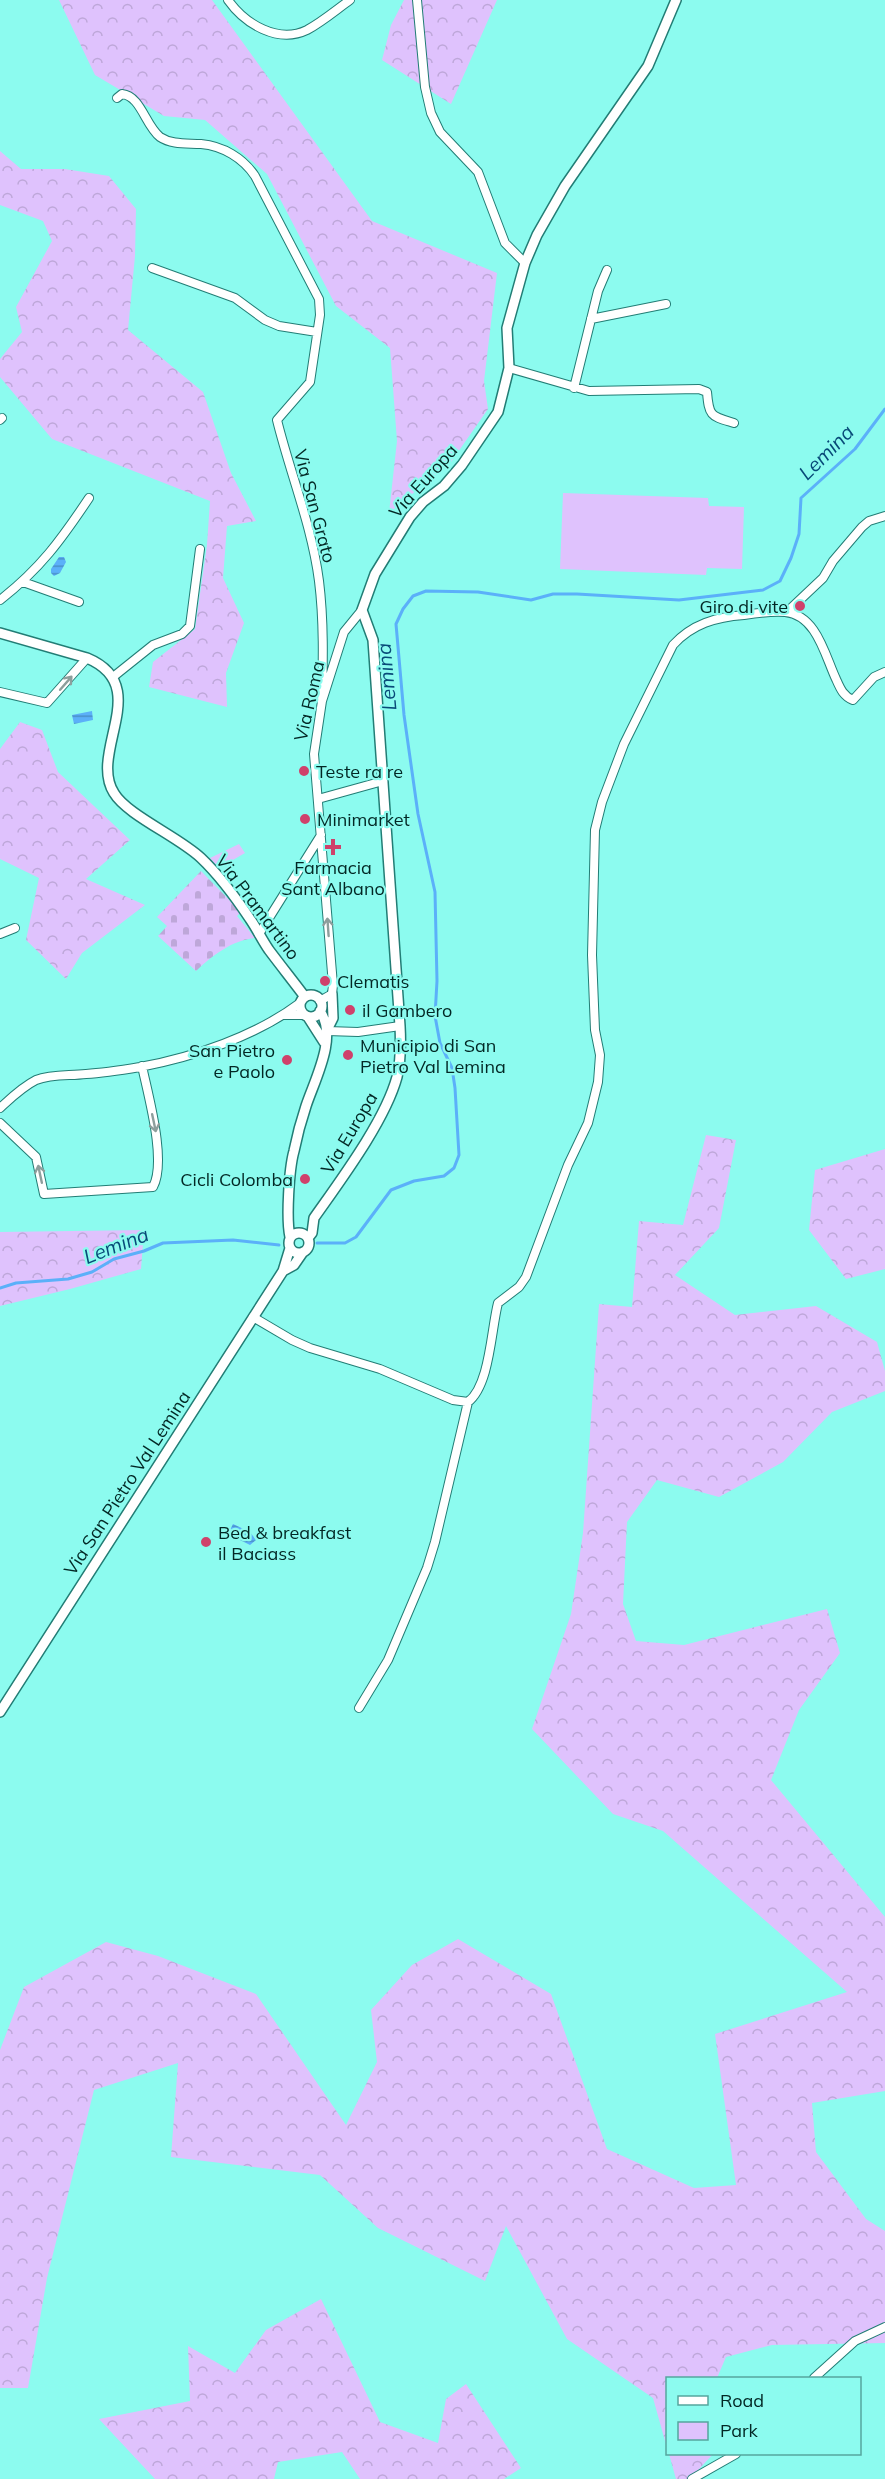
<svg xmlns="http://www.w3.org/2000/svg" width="885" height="2479" viewBox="0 0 885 2479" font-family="Mulish,sans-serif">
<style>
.forest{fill:url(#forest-crowns)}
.cemetery{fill:url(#cemetery-stones)}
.green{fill:#dfc2fd}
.water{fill:url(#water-rules)}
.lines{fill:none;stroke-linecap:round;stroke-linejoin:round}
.stream{stroke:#5bb0f9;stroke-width:3}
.minor-casing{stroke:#227d75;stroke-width:10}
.tertiary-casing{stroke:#227d75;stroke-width:12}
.minor{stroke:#fff;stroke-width:8}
.tertiary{stroke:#fff;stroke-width:9}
.oneway{stroke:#8d9e9c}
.poi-dot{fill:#cf416b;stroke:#8cfbef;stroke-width:2}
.labels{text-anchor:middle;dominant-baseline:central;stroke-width:4.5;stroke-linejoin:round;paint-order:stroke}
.street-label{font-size:18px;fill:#022724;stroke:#8cfbef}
.poi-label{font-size:18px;fill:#022724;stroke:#8cfbef;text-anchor:start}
.water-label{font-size:20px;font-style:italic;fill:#084a78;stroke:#8cfbef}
</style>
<defs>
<pattern id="forest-crowns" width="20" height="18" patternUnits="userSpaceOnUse" patternTransform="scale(1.5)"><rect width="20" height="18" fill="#dfc2fd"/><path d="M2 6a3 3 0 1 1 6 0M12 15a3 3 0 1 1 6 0" fill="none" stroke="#bea7d9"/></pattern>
<pattern id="cemetery-stones" width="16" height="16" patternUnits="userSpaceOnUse" patternTransform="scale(1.5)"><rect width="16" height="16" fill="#dfc2fd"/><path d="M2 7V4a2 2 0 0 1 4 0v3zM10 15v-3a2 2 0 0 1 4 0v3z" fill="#bea7d9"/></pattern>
<pattern id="water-rules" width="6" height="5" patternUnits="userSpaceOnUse" patternTransform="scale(1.5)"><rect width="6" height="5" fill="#5bb0f9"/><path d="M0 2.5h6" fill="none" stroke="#498fc9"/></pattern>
</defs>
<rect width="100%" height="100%" fill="#8cfbef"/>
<path class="forest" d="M59 0H212L372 221 497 273 484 381 488 409 451 462 389 513 397 441 390 348 336 306 267 174 205 120 164 116 95 75Z
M404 0H497L451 104 382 60 391 25Z
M0 151 21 169H65L109 176 136 209 135 256 128 330 203 392 231 473 256 521 227 526 223 578 244 623 226 673 227 707 149 687 153 662 195 629 207 545 210 501 52 439 0 377V359L22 332 16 307 52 241 43 221 0 205Z
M20 722 42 730 58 772 130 840 86 879 145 905 82 953 66 979 26 940 39 878 0 859V749Z
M706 1135 736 1140 719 1228 675 1275 735 1315 816 1306 877 1342 885 1371V1391L832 1412 783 1462 719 1497 657 1480 627 1522 623 1604 636 1641 684 1645 827 1609 840 1653 799 1710 771 1780 885 1917V2091L812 2103 816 2152 866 2219 885 2231V2343L772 2345 726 2357 717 2378H668L667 2448 653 2398 567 2339 506 2226 485 2281 378 2228 320 2175 171 2157 178 2063 94 2090 47 2278 28 2388H0V2050L24 1987 106 1942 158 1956 256 1994 346 2125 377 2062 371 2010 412 1965 458 1939 551 1994 607 2149 694 2188 736 2185 715 2034 847 1992 663 1831 613 1814 532 1729 571 1614 583 1533 599 1304 632 1307 639 1221 683 1225Z
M885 1149V1269L846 1279 809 1230 815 1170Z
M144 1230 141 1269 70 1289 0 1306V1232Z
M321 2299 380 2422 438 2443 446 2399 466 2384 521 2468 504 2479H360L342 2452 278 2462 274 2479H155L99 2419 190 2401 188 2346 235 2373 266 2330Z
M669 2454H713L690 2479H676Z"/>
<path class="cemetery" d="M201 871 241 912 237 916 255 938C232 940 212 956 196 971L158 936 167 926 157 917Z"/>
<path class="green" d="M563 493 708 498 709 506 744 507 742 569 707 568 706 575 560 569Z
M239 844 245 853 219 868 210 858Z"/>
<path class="water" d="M59 557H64L66 562 60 573 54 576 51 573V569Z
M92 711 93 720 74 724 72 715Z
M233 1524 250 1532 256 1540 250 1545 228 1534Z"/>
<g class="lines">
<path class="stream" d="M317 1243H345L356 1237 391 1190 414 1181 444 1176 454 1168 459 1155 455 1088 452 1068 440 1043 435 1016 437 981 435 892 418 814 404 715 396 624 403 609 413 596 426 591 478 592 531 600 553 594H577L679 600 763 590 780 581 791 558 799 534 801 498 855 449 885 409
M0 1288 16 1283 68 1279 92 1272 114 1259 144 1251 163 1243 233 1240 279 1245"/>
<g class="minor-casing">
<path id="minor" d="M228 0C245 24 278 44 307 30 322 22 336 10 350 0
M417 0 425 87 431 113 440 132 478 172 505 243 525 263
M117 98 122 94C141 96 145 125 160 137 172 145 187 143 201 144 223 146 243 158 255 176L319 299 320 315 310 382 277 420C290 473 312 526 319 581 324 621 323 662 322 701
M152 268 235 298 265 320 279 326 317 332
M591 319 666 304
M509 368 589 391 699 389 707 392C709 417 711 416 734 423
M574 388 598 291 607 270
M0 420 2 418
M23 582 79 602
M0 600C40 569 61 540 89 498
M787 612 823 578 833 561 862 527 869 521 885 516
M113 677 153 645 182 634 190 626 200 549
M0 692 47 703 87 658
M318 799 383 781
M0 934 15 928
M259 934 321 835
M320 1001 332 994 333 985 314 754 322 701 344 632 362 610
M285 1015H304
M327 1031 358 1032 400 1026
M0 1108C11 1098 22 1087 36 1080 52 1074 69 1076 86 1074 103 1073 122 1070 140 1067 194 1057 256 1036 300 1003
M0 1123 36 1157 44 1194 153 1187C167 1161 148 1095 142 1066
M253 1317 292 1340 310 1348 380 1369 453 1400 468 1402
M359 1708 388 1660 427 1568 435 1542 468 1402C490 1385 491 1330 498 1303L519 1287 526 1277 568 1165 588 1123 598 1082 600 1055 595 1030 592 955 595 830 602 802 624 744 673 645C692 624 716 617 744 615 757 613 772 611 785 612 817 615 825 656 836 679 840 688 843 696 853 700L874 677 885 672
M814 2378 855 2341 885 2327
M692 2479 736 2454"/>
</g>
<g class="tertiary-casing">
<path id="tertiary" d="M0 633 87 658C154 686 88 752 114 793 127 815 179 837 201 858 220 876 236 898 250 919 257 929 262 940 269 950 281 966 293 981 305 997
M300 1006a11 11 0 1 1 22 0a11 11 0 1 1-22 0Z
M308 1017 324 1042
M328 1028 333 1018 332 994
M289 1243a10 10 0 1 1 20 0a10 10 0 1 1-20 0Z
M290 1237C286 1219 289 1169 294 1151 297 1136 301 1121 306 1106 315 1079 338 1037 320 1011
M308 1238 312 1233 314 1218C340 1181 385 1121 397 1077 401 1060 401 1044 400 1026L373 640 362 610 375 574 410 517 423 502 444 486 462 465 498 412 509 368 507 328 525 263 537 235 565 186 648 66 676 0
M283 1271 294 1265 303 1252
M0 1712 283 1271 290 1248"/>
</g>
<use href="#minor" class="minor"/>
<use href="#tertiary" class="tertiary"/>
</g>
<defs><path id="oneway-shaft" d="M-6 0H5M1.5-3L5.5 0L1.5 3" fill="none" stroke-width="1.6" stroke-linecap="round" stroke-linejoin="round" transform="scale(1.5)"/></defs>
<g class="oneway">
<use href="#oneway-shaft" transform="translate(66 683) rotate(-49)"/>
<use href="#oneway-shaft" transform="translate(328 927) rotate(-94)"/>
<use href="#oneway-shaft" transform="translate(154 1123) rotate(78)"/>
<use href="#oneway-shaft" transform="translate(40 1174) rotate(-102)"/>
</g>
<g class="poi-dot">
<circle cx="800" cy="606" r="6"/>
<circle cx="304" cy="771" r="6"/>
<circle cx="305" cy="819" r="6"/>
<path d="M330 838h6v6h6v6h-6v6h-6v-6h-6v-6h6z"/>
<circle cx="325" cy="981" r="6"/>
<circle cx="350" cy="1010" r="6"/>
<circle cx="348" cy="1055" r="6"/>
<circle cx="287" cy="1060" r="6"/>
<circle cx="305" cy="1179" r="6"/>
<circle cx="206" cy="1542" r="6"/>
</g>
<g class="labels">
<g class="street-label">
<text transform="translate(423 481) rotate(-48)">Via Europa</text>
<text transform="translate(315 506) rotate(75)">Via San Grato</text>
<text transform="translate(309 701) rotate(-77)">Via Roma</text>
<text transform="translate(258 907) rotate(53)">Via Pramartino</text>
<text transform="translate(349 1133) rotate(-59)">Via Europa</text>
<text transform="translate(127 1483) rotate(-57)">Via San Pietro Val Lemina</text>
</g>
<g class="poi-label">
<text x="788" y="606" text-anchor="end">Giro di vite</text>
<text x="316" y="771">Teste ra re</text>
<text x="317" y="819">Minimarket</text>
<text x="333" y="867" text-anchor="middle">Farmacia<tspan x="333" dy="21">Sant Albano</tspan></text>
<text x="337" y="981">Clematis</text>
<text x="362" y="1010">il Gambero</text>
<text x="360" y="1045">Municipio di San<tspan x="360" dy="21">Pietro Val Lemina</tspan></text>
<text x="275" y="1050" text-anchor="end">San Pietro<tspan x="275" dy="21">e Paolo</tspan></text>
<text x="293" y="1179" text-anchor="end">Cicli Colomba</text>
<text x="218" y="1532">Bed &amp; breakfast<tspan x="218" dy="21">il Baciass</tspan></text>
</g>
<g class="water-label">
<text transform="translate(826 452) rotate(-45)">Lemina</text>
<text transform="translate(386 677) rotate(-95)">Lemina</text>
<text transform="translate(116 1245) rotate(-21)">Lemina</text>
</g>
</g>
<rect x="666" y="2377" width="195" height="78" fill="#8cfbef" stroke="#55a69e" stroke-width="1.5"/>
<rect x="678" y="2396" width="30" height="9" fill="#ffffff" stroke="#55a69e" stroke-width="1.5"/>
<text x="720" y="2407" font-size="18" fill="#022724">Road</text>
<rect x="678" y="2422" width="30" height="18" fill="#dfc2fd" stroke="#55a69e" stroke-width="1.5"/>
<text x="720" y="2437" font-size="18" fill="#022724">Park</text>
</svg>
